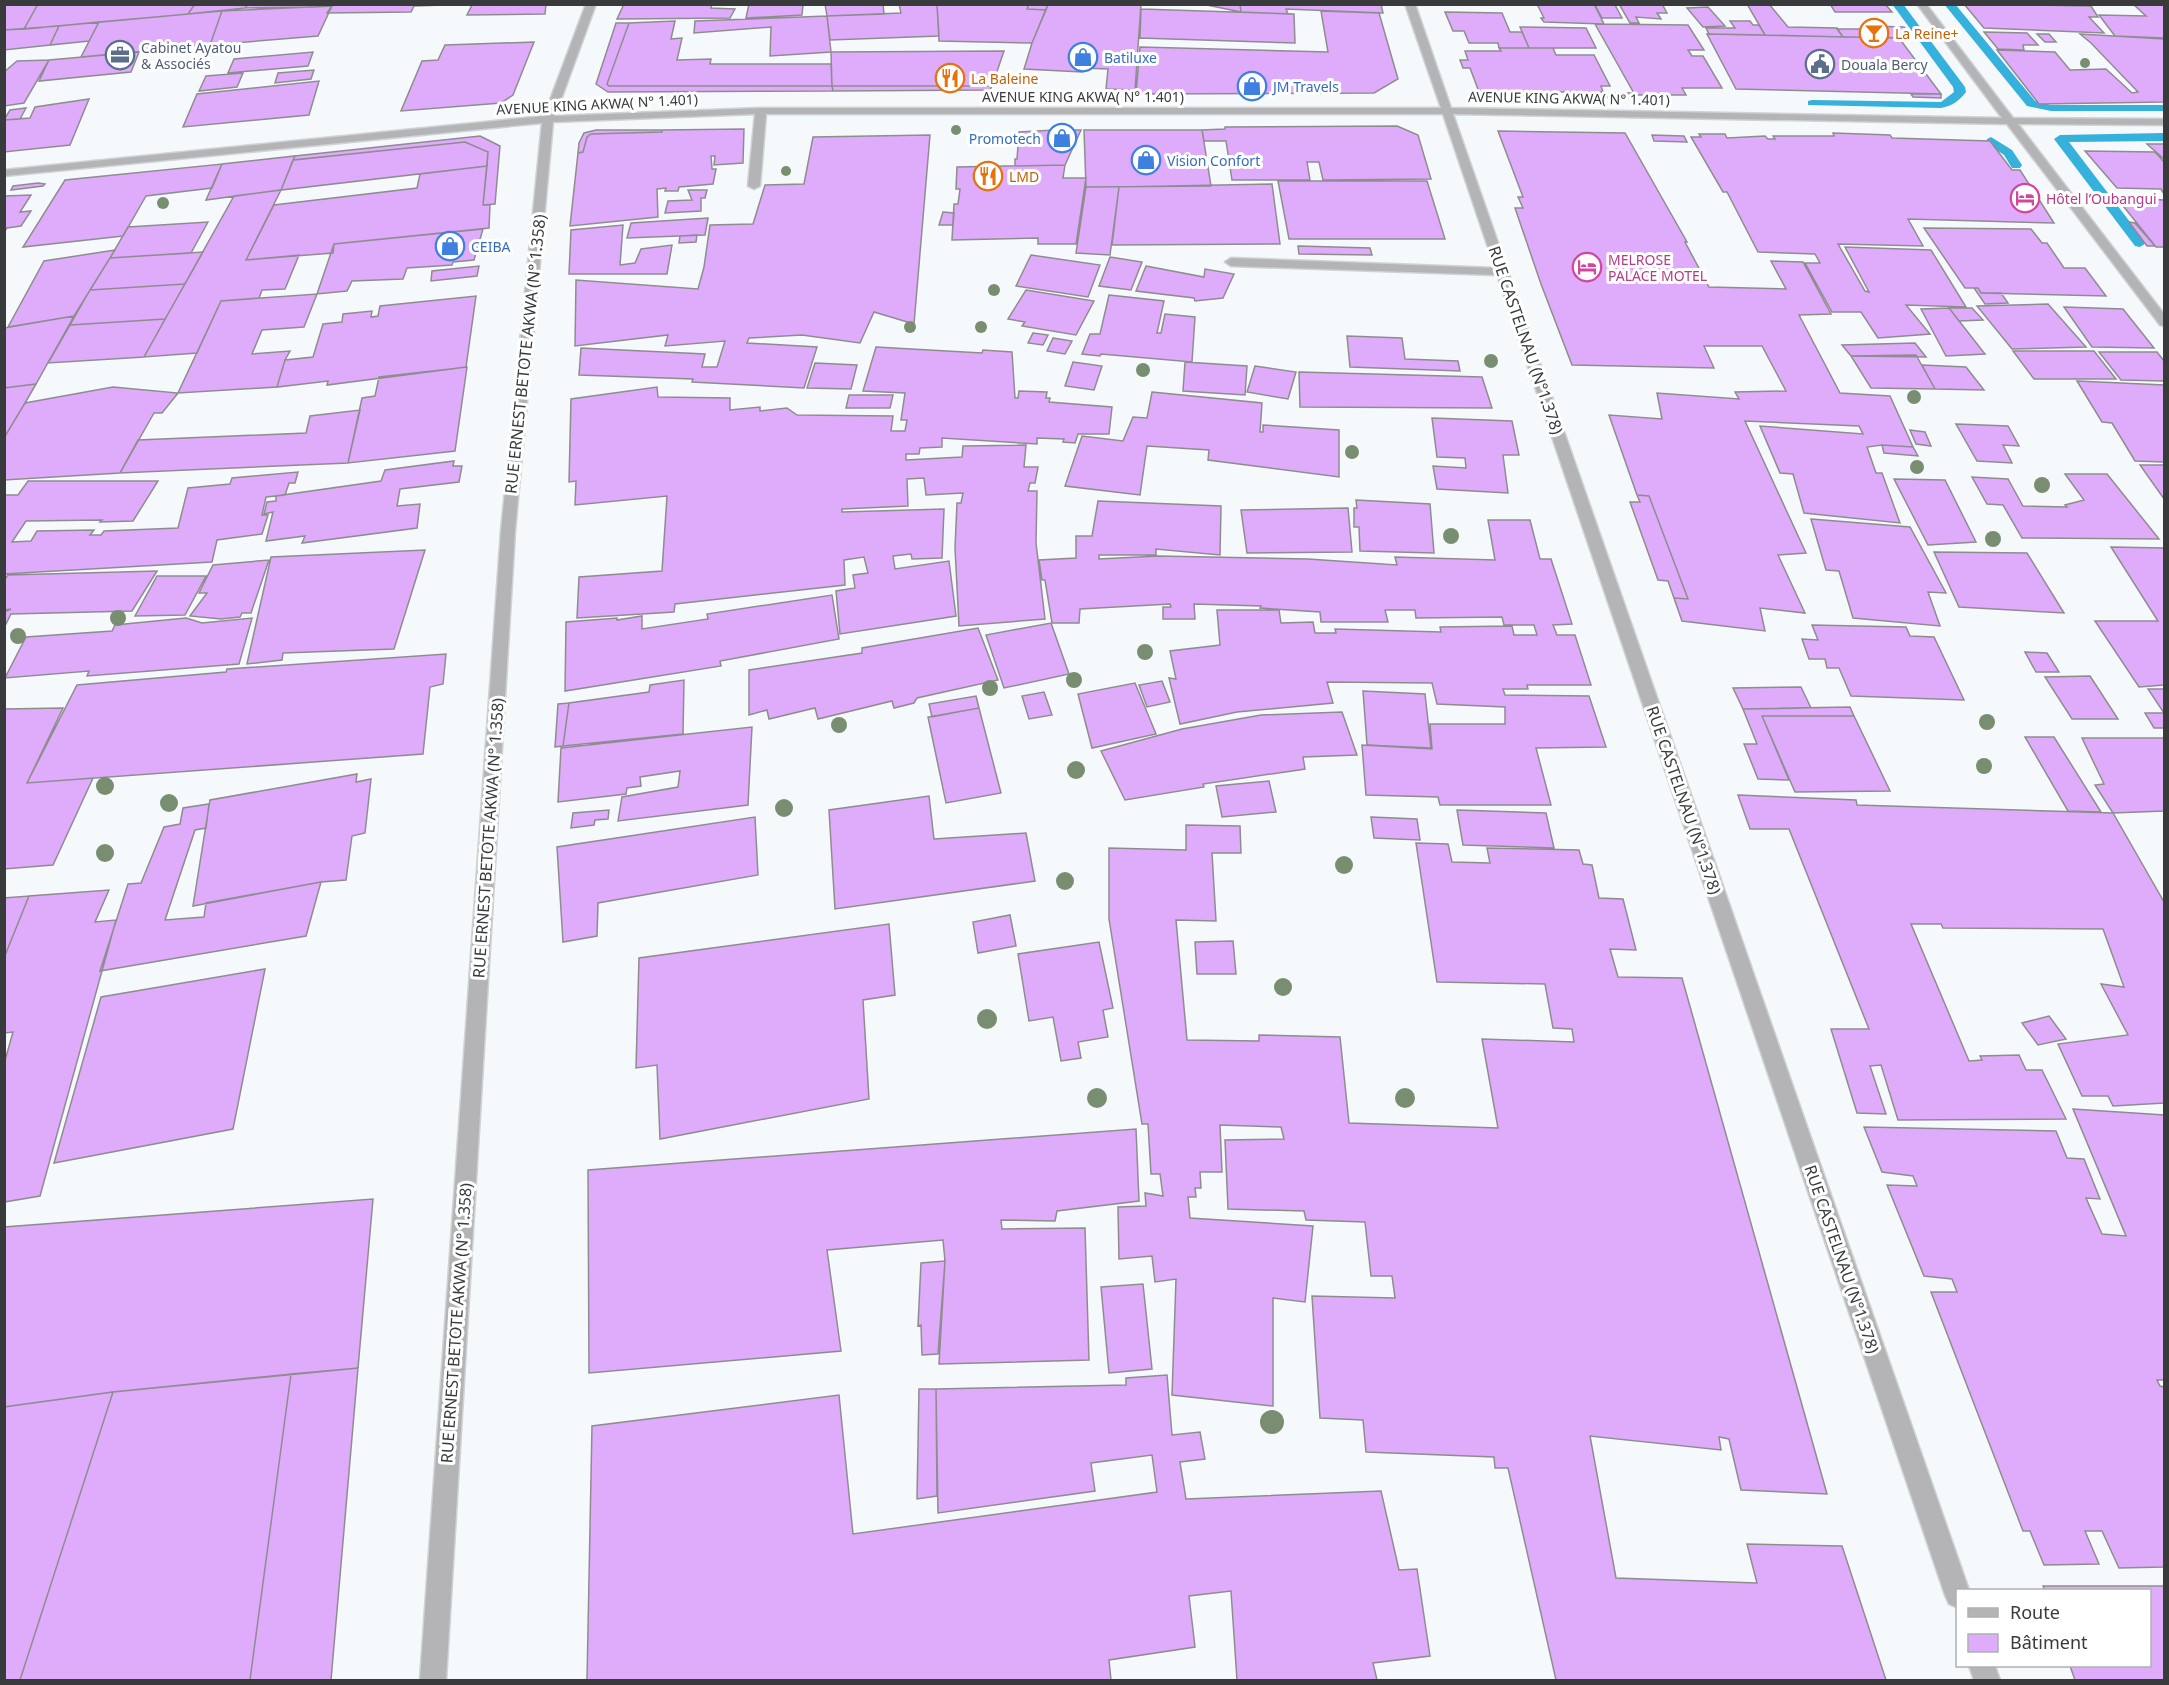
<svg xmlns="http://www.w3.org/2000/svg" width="2169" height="1685" viewBox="0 0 2169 1685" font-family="'Noto Sans',sans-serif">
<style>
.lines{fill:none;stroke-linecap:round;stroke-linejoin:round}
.stream{fill:#35b1db;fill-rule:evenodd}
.building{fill:#dfacfb;stroke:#8f8c90;stroke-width:1.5}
.minor-casing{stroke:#cfd3d5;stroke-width:3}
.minor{fill:#b4b4b6;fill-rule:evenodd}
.tree{fill:#798e71}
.labels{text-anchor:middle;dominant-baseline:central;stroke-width:6;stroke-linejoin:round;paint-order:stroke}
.far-food-label{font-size:14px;fill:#c56008;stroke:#fff;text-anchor:start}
.far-service-label{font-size:14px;fill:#4e5e75;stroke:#fff;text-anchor:start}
.far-shop-label{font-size:14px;fill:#366cbe;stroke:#fff;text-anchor:start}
.far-street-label{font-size:14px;fill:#383a3b;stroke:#fff}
.far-hotel-label{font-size:14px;fill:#b23c85;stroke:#fff;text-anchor:start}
.street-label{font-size:16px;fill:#383a3b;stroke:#fff}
</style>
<rect width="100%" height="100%" fill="#f5f9fc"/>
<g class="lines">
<path class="stream" d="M1892 4H1903L1965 87 1966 92C1959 101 1952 106 1941 108L1808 105V101L1812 100 1941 102 1954 92 1953 87Z
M1944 4H1955L2035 101 2051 105H2164V111H2051L2027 106Z
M2164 133V141L2069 142 2146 243 2140 247 2135 246 2054 139 2060 135Z
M1991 137 2012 150 2022 165 2020 168H2012L2004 155 1987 143V139Z"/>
</g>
<path class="building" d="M4 4H38L24 29 4 30Z
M38 4H195L188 14 24 29Z
M195 4H248L245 8 188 14Z
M248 4H317L316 7 245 8Z
M317 4H475L414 6 411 12 327 13 332 6 316 7Z
M546 4 545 14 467 15 472 5Z
M624 4H712L711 8 735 9 730 18 617 19Z
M749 4H799L803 5 802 15 746 18Z
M825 4H883L884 14 827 16Z
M899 4H937L939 36 830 40 827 16 901 13Z
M937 4H1029L1027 9 1046 10 1032 43 939 41Z
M1029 4H1048L1046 10 1027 9Z
M1048 4H1141L1135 90 1106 89 1108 69 1083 68 1082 72 1024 69 1032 43Z
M1202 4H1240L1241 12Z
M1240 4H1381L1383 13 1286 9 1288 14 1241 12Z
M1537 4H1594L1604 24 1544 22 1541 18H1544Z
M1619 4H1662L1667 13H1657L1661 19 1636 17 1639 23H1630Z
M1747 4H1769L1788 27 1837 28 1843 37 1765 35Z
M1830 4H1885L1892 12H1835Z
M1964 4 2091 6 2098 17H2089L2104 33 1984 28Z
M2133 4H2164V38L2115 36 2099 15 2146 16Z
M1595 5H1615L1622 18H1602Z
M332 6 318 36 210 45 222 11Z
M1708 7 1725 26 1703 27 1687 8Z
M1141 9 1294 14 1295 43 1140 38Z
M222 11 210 45 81 57 99 22Z
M1321 11 1379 13 1398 79 1374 93 1136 94 1140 47 1328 52Z
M1445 12 1502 13 1510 32H1522L1529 48H1499L1498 43H1469L1464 31H1453Z
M827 16 831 52 770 56 771 27 694 33 695 21Z
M675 21 671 39 682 38 677 60 711 59 710 64H831L832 86H609L607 84 629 23Z
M1730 21H1750L1753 25H1759L1765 35 1709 34 1706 28H1735Z
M99 22 89 41 50 45 59 26Z
M616 23H629L607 84 609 86H832L833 91 608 92 596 84Z
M1595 24 1688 25 1704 50H1688L1692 56H1703L1722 88H1682L1686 95H1635Z
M59 26 50 45 4 50V30Z
M1869 26 1904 27 1912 38 1843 37 1837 29H1871Z
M1520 27 1586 28 1596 48H1529Z
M1984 32 2027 33 2038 45H2023L2024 50 1998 49Z
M1707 34 1899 38 1941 94 1736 89Z
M2037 34H2049L2056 42H2045Z
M2080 34 2164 39V102L2039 104 1997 50 2055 52 2070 70 2106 69 2132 93 2138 92 2091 43Z
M534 42 513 95 501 103 401 111 422 61 438 60 445 45Z
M1499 48H1553L1556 55H1594L1610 86H1601L1603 92H1479L1470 68H1463L1460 60H1468L1465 51H1501Z
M1004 51 992 86H832L831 52Z
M139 52 131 72 39 81 49 60Z
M313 52 308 66 228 73 234 59Z
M49 60 24 103 4 106V72L17 61Z
M314 70 311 79 275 83 278 73Z
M243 73 237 87 199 91 206 76Z
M319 81 309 115 183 127 197 94Z
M832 86H992L990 90 833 91Z
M1479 92H1551L1552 96H1480Z
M1601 93H1633L1635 98 1603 97Z
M1911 94H1941V98L1913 97Z
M89 99 70 145 4 152V120L30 118 35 107Z
M26 108 20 119 4 120 10 110Z
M1397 126 1418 135 1431 179 1323 180 1319 162H1307L1310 180H1232L1226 141H1204L1202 130 1225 129V127Z
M744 129 743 163 714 165 715 156H711L712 169H716L713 184 679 187 678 191H665L666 188 657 189 658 217 570 226 578 153 583 152 587 137 591 134 662 132V130Z
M596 130H662V132L591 134 587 137 583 152 578 153 579 143 584 133Z
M1055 130H1081L1065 165 1015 166V159H1017L1019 132Z
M1084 130H1202L1211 186 1086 187Z
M1498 131 1625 133 1687 242H1685L1709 287 1786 289 1771 261 1803 262 1831 314 1799 315 1840 393 1890 396 1913 447 1882 445 1867 447 1876 473H1882L1900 523 1804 513 1793 474 1780 473 1760 426 1863 434 1859 426 1745 421 1806 553 1778 555 1805 613 1760 608 1765 631 1682 621 1674 598 1688 599 1649 496 1637 495 1609 415 1662 419 1657 393 1739 399 1735 392 1786 391 1762 346H1704L1714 368 1572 365 1541 284 1515 208H1523L1518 197H1523Z
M1833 133 1890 135 1892 138 1990 141 2012 170H2020L2054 223 1908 219 1923 246 1838 244 1865 291 1869 292 1845 247 1931 250 1966 307 1906 305 1930 334 1878 338 1861 312H1832L1805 263H1820L1815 254 1758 252 1727 192H1723L1691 137H1701L1699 134H1725L1727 138 1765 136 1768 139H1775L1773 136H1834Z
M930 135 914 324 874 312 860 343 802 335 749 338 747 343 817 347 804 388 692 382 693 379 579 375 581 348 705 354 702 367H717L725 341 665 346 668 335 575 346 576 280 698 289 704 267 710 225 753 224 765 185 804 184 813 137Z
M1652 135 1684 136 1687 142 1654 141Z
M480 136 500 146 495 204 483 205 488 152 465 142 293 160 295 156Z
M465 142 488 152 487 166 281 190 293 160Z
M2147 144H2164V159Z
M2085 151 2155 152 2164 162V194L2161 189 2117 188Z
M295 156 281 190 206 200 222 164Z
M222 164 212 188 146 196 123 236 23 247 65 180Z
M1065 165 1063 178H1086L1076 244H1038V238L952 240 954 204H958L960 189H956L957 167Z
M487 166 483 205H490L489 228 334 244 333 253 246 260 274 205 417 188 420 174Z
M1278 181H1427L1445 239H1289Z
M38 183 45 184 43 186 11 190 13 186Z
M1272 184 1280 244 1112 245 1119 187Z
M1086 187H1119L1110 255 1076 253Z
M281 190 246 260 299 255 285 289 262 290 259 298 221 301 197 353 144 357 234 196Z
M688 190H707L705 198H701V211L665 213 668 201 692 200Z
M31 195 20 212 31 211 21 226 7 228 4 232V196Z
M2116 197 2164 200V247H2156Z
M943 212 954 213 953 225H939Z
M708 218 705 235 627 238 631 223Z
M208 222 191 253 110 258 128 227Z
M2129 222 2135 223 2155 246H2147Z
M623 225 620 265 635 263 641 249 672 245 667 274H569L571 230Z
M1924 228 2031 229 2042 243H2047L2064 268H2085L2106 296 1981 293 1978 288H1965Z
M483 229 474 260 453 262 452 265 407 268 403 279 352 281 347 291 317 294 334 244Z
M697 235 696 242 679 243 680 236Z
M1298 246 1370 248 1372 255 1299 254Z
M115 250 74 316 8 327 44 261Z
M203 252 185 284 90 290 110 258Z
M1031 255 1100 265 1088 297 1016 286Z
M1110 257 1142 262 1131 290 1099 286Z
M479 266 477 276 431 281 432 271Z
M1146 266 1204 277 1205 269 1234 274 1223 298 1195 301 1194 298 1136 291Z
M185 284 165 319 70 325 90 290Z
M1974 288H1978L1981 293H2001L2008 303 1985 304Z
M1026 290 1094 301 1076 335 1022 326 1025 322 1008 319Z
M317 294 304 327 262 330 252 354 290 351 285 360 277 387 178 393 221 301Z
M1109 295 1164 301 1157 333H1161L1165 314 1195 317 1192 362 1101 354 1100 356 1082 354 1090 334H1100Z
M476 296 466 367 327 385 328 381 277 387 285 360 313 357 323 324 342 322 343 314 372 311 371 317 378 316 380 306Z
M2048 304 2086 347 2012 349 1977 306Z
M2064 307 2123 309 2154 348 2092 347Z
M1949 308H1972L1983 320 1959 321Z
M1949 308 1985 354 1946 356 1921 309Z
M74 316 36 384 4 388V328Z
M165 319 144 357 48 363 70 325Z
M1033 333 1048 335 1043 345 1028 343Z
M1347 336 1402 338 1405 359 1458 361 1460 371 1350 367Z
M1053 338 1072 341 1065 354 1047 351Z
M1915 343 1926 357 1851 356 1842 345Z
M876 347 982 353 983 350 1012 352 1015 398H1018L1019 391 1047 392 1046 398H1050L1049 402 1112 407 1109 434H1078L1075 443 1063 442 1064 439 1037 438V444L942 438V447L920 448 919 454H906V460L962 457 963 446 1026 445 1024 467H1038L1035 483H1030L1028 491H1037L1036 543 1045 619 959 626 955 548 957 503H961L963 493 926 495 924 478 907 479 908 506 842 509V512L944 509 942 558 912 559 911 554 893 556 895 569 949 561 956 616 840 634 836 591 855 588 853 575 868 573 864 557 844 560 845 585 675 604 674 612 577 618 579 577 662 571 667 496 575 505 576 481 569 482 571 399 657 387 658 397 730 398V410L760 407V411L787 408 797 415 893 416 891 431H905L907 420H901L905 393 863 391Z
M2013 351H2094L2116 379H2034Z
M2099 352H2157L2164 361V381L2121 380Z
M1916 355 1935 389 1871 388 1851 356Z
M1073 362 1102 366 1094 390 1065 386Z
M1185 362 1247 366 1245 395 1183 391Z
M815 363 857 365 851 389 807 388Z
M1922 365 1966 367 1984 390 1935 389Z
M1255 366 1296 372 1288 399 1247 392Z
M467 367 455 451 348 463 362 398 375 396 379 377Z
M1299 372 1482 377 1492 408 1300 407Z
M2077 381 2164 385V462L2135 461 2112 423 2102 422Z
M36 384 25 403 4 438V388Z
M113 387 178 393 162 413H154L120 473 4 480V438L25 403Z
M1152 392 1262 403 1260 432H1263V425L1339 430V477L1208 460 1209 450 1147 446 1140 495 1065 486 1082 436 1123 441 1133 417 1147 418Z
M849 395H893L890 408H846Z
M360 410 348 463 120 473 138 440 306 433 310 416Z
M1432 418 1512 421 1519 455H1503L1508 493 1437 489 1433 466 1466 468 1465 458 1437 457Z
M1956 424 2008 426 2019 446 2003 445 2012 463 1977 461Z
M1910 430 1925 432 1931 446 1916 444Z
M1882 445 1913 447 1918 456 1884 453Z
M454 461 453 466H462L459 482 400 489 397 506 420 504 417 528 302 543 305 536 266 541 273 512 264 514 267 502 276 501V496L381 481 385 470Z
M2140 465H2164V499Z
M298 472 295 483H289L285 495 266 497 262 515H268L262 534 217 540 212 562 4 574V495H18L28 481H158L133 521 100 522 102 520 26 521 12 542 31 541 37 531 94 530 90 535H101L104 531 178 528 188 488 230 484 232 478Z
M2065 474H2107L2159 539 2022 538 2003 505 1987 504 1972 477 2008 479 2023 506 2067 507 2065 505 2084 500Z
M1894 479 1945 480 1976 542 1928 545Z
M1637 495 1649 496 1688 599 1674 598 1668 581 1658 580 1630 502H1640Z
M1356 500 1430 504 1434 553 1360 551 1359 527H1354V508H1357Z
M1098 501 1221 506 1220 555 1156 549V555H1099V559L1158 556 1308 559 1397 565 1395 557 1495 560 1488 520H1530L1540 559H1551L1572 624 1553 625 1557 635H1575L1591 685H1527L1528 689H1503L1505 695 1589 696 1606 747 1536 748 1551 805H1440L1438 797 1366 795 1362 745 1432 749 1430 724H1505V707L1437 704 1432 683 1327 682 1333 703 1237 712 1180 724 1169 678 1176 679 1170 651 1220 645 1217 610H1279L1281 623 1313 622 1315 633H1336L1335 629 1441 632 1440 627 1512 626 1514 635H1537L1534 625H1504L1502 617 1416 618 1415 610H1385L1388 622H1321L1320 612 1260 608 1261 606 1194 604 1195 619H1163V607H1171L1170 604 1080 609 1079 623H1052L1045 580H1042L1039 560 1076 558V536H1092Z
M1348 508 1352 552 1247 553 1241 510Z
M1811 519 1910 527 1946 593 1928 592 1940 626 1853 618 1839 571 1826 570Z
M2111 547 2164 548V685L2139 687 2095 621H2158Z
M425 550 394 649 283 653 282 660 247 664 271 557Z
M1934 552 2027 553 2064 613 1959 607Z
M269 560 251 613H242L240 617 221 619 190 616 207 593H199L213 565Z
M157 571 132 611 11 614 4 628V612L11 609 4 610V580L8 575Z
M157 576H206L185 615 135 616Z
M832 595 839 639 720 661 721 666 565 691 566 622 617 618V620L642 616V629L708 619 707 614Z
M186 618 202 623 252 618 239 664 87 676 89 671 5 678 26 637 112 631 115 625Z
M1051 623 1069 674 1004 688 986 635Z
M1812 625 1906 627 1910 636 1934 637 1964 700 1851 696 1839 668H1827L1825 659H1809L1802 639 1818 640Z
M978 628 998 680 917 698 914 703 894 708 892 701 818 719 815 708 769 719 767 710 749 715V670L862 653V648Z
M2025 652 2047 653 2059 672H2036Z
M446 654 443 684 430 687 423 754 27 783 77 685 226 672 227 669Z
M2090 676 2118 719H2072L2045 677Z
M684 680 683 734 563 746 569 703 649 692 650 685Z
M1162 681 1170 702 1147 707 1139 685Z
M1135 683 1156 734 1092 748 1078 694Z
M1801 687 1811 708 1743 709 1733 688Z
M2148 689H2164V728H2154L2145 713H2164Z
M1363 691 1425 694 1431 748 1367 745Z
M1044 692 1052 715 1029 719 1022 696Z
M976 696 979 708 932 717 929 704Z
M569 703 563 746 555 747 558 704Z
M1850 707 1854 716H1762L1789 780 1758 779 1744 744H1757L1743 709Z
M63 708 27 783 93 778 53 865 4 869V709Z
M979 708 1001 793 946 803 928 717Z
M1342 712 1357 755 1303 757 1305 769 1203 784 1204 787 1125 800 1101 751 1182 729 1261 715Z
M1762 716H1854L1890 791 1795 792Z
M752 727 748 805 618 821 622 797 678 787 680 771 640 777 641 786 627 788 626 794 558 802 561 748Z
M2025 737H2054L2101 812 2068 811Z
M2082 738H2164V811L2113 813 2095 785 2104 784Z
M357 774 356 782 371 779 365 833 352 836 346 880 321 882 193 906 210 800Z
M1269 781 1276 812 1222 817 1216 786Z
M1738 795 1856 800 1857 805 2113 813 2164 902V1103L2113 1106 2108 1096H2082L2058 1044 2128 1035 2101 984 2124 987 2103 929 1943 928 1941 924H1911L1969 1061 1982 1060 1980 1056 2019 1055 2026 1070H2042L2066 1119 1898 1120 1881 1065 1870 1066 1886 1114 1857 1113 1831 1029H1869L1789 829H1750Z
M929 796 934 839 1026 833 1035 881 835 909 829 810Z
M209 804 206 828 195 830 165 920 204 917 206 903 321 882 306 936 100 971 128 884 141 883 164 827 180 824 183 808Z
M609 810 608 819 595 820 594 825 571 828 573 813Z
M1457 810 1546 813 1554 848 1463 845Z
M755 817 758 875 598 903 597 936 563 942 557 847Z
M1371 817 1417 819 1420 840 1374 838Z
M1186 825 1240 826 1241 853H1212L1216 921 1176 920 1187 1040 1259 1041V1035L1340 1037 1349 1123 1498 1128 1482 1039 1574 1042 1572 1029 1553 1028 1545 984 1437 982 1416 843 1448 844 1452 862 1490 863 1487 848 1579 850 1583 864 1592 865 1599 898 1623 899 1636 950 1610 949 1618 977 1682 978 1827 1494 1741 1490 1729 1439 1719 1437 1721 1450 1590 1436 1616 1578 1757 1583 1747 1544 1842 1546 1886 1680H1556L1508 1468H1495L1494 1457 1366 1452 1363 1420 1320 1418 1312 1296 1395 1298 1392 1276H1371L1365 1222 1306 1220 1304 1211 1228 1209 1225 1140 1284 1139 1281 1127 1220 1125 1222 1172H1200L1201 1188H1195L1196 1197H1188L1190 1218 1313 1226 1305 1302 1273 1298V1406L1172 1395 1176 1279 1155 1282 1152 1256 1119 1259 1118 1207 1146 1206 1145 1193 1163 1196 1160 1174H1151L1148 1124H1142L1109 919V848L1186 850Z
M109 890 95 922 116 920 40 1196 4 1202V1064L13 1032 4 1033V958L29 896Z
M29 896 4 958V898Z
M1010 915 1016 946 978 953 973 922Z
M889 924 895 995 863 1000 869 1099 660 1139 657 1065 636 1068 639 958Z
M1233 941 1236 974H1197L1195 942Z
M1099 942 1113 1008 1103 1010 1108 1037 1078 1042 1081 1058 1061 1061 1053 1017 1029 1021 1018 954Z
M265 969 233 1129 54 1163 101 997Z
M2049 1016 2066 1039 2038 1045 2022 1023Z
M2073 1109 2164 1115V1380H2157L2160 1386 2164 1387V1567L2119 1568 2102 1531H2085L2099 1564 2044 1565 2030 1531H2023L1931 1292H1957L1952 1279 1924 1276 1887 1185 1917 1186 1913 1176 1882 1172 1864 1127 2056 1131 2067 1158 2084 1159 2100 1199 2086 1198 2102 1234 2126 1236Z
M1136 1129 1139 1201 1057 1211 1055 1221 1001 1220 1002 1229 1085 1228 1089 1360 939 1364 945 1261 943 1240 827 1250 841 1351 589 1373 588 1170Z
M373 1199 358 1368 113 1392 4 1407V1227Z
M945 1261 938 1354 922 1355 921 1325 918 1326 921 1263Z
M1143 1284 1152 1369 1109 1373 1101 1287Z
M358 1368 331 1680H250L291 1374Z
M291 1374 250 1680H20L113 1392Z
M1167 1375 1172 1435 1200 1432 1205 1459 1180 1462 1186 1499 1381 1491 1399 1570 1417 1569 1430 1656 1373 1663 1377 1680H1237L1231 1591 1189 1596 1195 1647 1109 1660 1111 1680H587L592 1426 839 1395 853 1534 1157 1492 1152 1455 1091 1463 1095 1491 938 1513 936 1389 1126 1385V1378Z
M919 1389H936L937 1496 917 1499Z
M113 1392 20 1680H4V1407Z
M2043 1586H2164V1680H2075L2070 1666H2150V1590H2045Z"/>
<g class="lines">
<g class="minor-casing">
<path id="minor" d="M586 4H596L555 116 761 108H1441L1405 4H1415L1451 108 2002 118 1917 4H1926L2013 118 2164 119V125L2018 124 2164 314V326L2160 325 2007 124 1453 114 1969 1590H1958V1608L1949 1604 1945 1595 1497 275 1231 266 1225 262 1231 258 1495 268 1443 114H766L760 186 754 189 748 186 755 114 553 122 515 531 446 1680H420L501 531 542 123 4 176V170L544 116Z
M1969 1666H1995L2000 1680H1974Z"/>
</g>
<use href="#minor" class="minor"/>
</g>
<g class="tree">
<circle cx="2085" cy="63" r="5"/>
<circle cx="956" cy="130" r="5"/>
<circle cx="786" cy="171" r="5"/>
<circle cx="163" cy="203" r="6"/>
<circle cx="994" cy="290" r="6"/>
<circle cx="910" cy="327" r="6"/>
<circle cx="981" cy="327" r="6"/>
<circle cx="1491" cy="361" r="7"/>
<circle cx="1143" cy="370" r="7"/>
<circle cx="1914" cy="397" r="7"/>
<circle cx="1352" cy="452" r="7"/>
<circle cx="1917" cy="467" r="7"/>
<circle cx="2042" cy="485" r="8"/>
<circle cx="1451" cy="536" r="8"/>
<circle cx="1993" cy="539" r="8"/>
<circle cx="118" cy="618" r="8"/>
<circle cx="18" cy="636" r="8"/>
<circle cx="1145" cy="652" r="8"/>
<circle cx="1074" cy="680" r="8"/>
<circle cx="990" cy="688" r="8"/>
<circle cx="1987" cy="722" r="8"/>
<circle cx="839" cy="725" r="8"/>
<circle cx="1984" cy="766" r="8"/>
<circle cx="1076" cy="770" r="9"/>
<circle cx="105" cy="786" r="9"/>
<circle cx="169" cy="803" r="9"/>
<circle cx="784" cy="808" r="9"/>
<circle cx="105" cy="853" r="9"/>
<circle cx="1344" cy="865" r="9"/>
<circle cx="1065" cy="881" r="9"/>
<circle cx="1283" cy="987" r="9"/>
<circle cx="987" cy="1019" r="10"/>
<circle cx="1097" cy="1098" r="10"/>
<circle cx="1405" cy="1098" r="10"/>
<circle cx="1272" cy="1422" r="12"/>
</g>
<defs>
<g id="bar-ring" transform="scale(1.5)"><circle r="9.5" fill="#fff" stroke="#e8710a" stroke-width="1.5"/><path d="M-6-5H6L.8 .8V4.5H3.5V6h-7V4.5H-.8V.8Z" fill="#e8710a"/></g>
<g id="office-ring" transform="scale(1.5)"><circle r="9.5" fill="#fff" stroke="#5c6f8a" stroke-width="1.5"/><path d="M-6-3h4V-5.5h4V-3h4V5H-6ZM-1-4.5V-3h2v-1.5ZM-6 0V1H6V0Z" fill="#5c6f8a"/></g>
<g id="shop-ring" transform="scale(1.5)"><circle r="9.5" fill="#fff" stroke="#3f7fe0" stroke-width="1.5"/><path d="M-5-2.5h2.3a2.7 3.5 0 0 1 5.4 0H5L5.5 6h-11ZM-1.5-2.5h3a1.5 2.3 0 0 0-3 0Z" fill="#3f7fe0"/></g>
<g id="civic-ring" transform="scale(1.5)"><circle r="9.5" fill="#fff" stroke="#5c6f8a" stroke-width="1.5"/><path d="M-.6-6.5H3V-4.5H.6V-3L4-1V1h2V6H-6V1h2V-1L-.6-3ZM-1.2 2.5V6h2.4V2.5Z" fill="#5c6f8a"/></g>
<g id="restaurant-ring" transform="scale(1.5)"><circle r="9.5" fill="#fff" stroke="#e8710a" stroke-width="1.5"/><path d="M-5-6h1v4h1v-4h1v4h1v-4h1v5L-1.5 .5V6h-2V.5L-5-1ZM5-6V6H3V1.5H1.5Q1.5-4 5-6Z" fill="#e8710a"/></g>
<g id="hotel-ring" transform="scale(1.5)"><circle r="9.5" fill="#fff" stroke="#d1479c" stroke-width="1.5"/><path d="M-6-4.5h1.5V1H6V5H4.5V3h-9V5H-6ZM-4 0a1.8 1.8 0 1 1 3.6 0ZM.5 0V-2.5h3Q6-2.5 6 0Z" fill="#d1479c"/></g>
</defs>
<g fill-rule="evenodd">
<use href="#bar-ring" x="1874" y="33"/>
<use href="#office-ring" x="120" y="55"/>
<use href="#shop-ring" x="1083" y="57"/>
<use href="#civic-ring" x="1820" y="64"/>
<use href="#restaurant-ring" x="950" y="78"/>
<use href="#shop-ring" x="1252" y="86"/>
<use href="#shop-ring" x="1062" y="138"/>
<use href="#shop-ring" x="1146" y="160"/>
<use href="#restaurant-ring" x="988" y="176"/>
<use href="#hotel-ring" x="2025" y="198"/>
<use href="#shop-ring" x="450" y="246"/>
<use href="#hotel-ring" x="1587" y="267"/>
</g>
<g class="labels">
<g class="far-food-label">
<text x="1895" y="33">La Reine+</text>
<text x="971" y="78">La Baleine</text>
<text x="1009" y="176">LMD</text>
</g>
<g class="far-service-label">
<text x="141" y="47">Cabinet Ayatou<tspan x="141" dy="16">&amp; Associés</tspan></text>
<text x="1841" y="64">Douala Bercy</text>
</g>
<g class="far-shop-label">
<text x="1104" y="57">Batiluxe</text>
<text x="1273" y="86">JM Travels</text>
<text x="1041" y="138" text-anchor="end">Promotech</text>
<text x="1167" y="160">Vision Confort</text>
<text x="471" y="246">CEIBA</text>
</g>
<g class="far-street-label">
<text x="1083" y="96">AVENUE KING AKWA( N° 1.401)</text>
<text transform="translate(1569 98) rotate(1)">AVENUE KING AKWA( N° 1.401)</text>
<text transform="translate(597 104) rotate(-3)">AVENUE KING AKWA( N° 1.401)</text>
</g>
<g class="far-hotel-label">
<text x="2046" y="198">Hôtel l’Oubangui</text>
<text x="1608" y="259">MELROSE<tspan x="1608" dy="16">PALACE MOTEL</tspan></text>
</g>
<g class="street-label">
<text transform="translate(1526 340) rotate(71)">RUE CASTELNAU (N°1.378)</text>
<text transform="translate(525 354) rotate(-84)">RUE ERNEST BETOTE AKWA (N° 1.358)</text>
<text transform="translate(1684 800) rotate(71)">RUE CASTELNAU (N°1.378)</text>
<text transform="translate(488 838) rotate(-86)">RUE ERNEST BETOTE AKWA (N° 1.358)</text>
<text transform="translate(1842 1259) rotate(71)">RUE CASTELNAU (N°1.378)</text>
<text transform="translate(456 1323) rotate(-86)">RUE ERNEST BETOTE AKWA (N° 1.358)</text>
</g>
</g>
<rect width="2169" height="1685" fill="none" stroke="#383a3b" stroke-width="12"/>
<rect x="1956" y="1589" width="195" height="78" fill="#ffffff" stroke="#afb0b1" stroke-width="1.5"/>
<rect x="1968" y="1608" width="30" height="9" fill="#b4b4b6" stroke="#afb0b1" stroke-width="1.5"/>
<text x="2010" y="1619" font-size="18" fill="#383a3b">Route</text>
<rect x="1968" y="1634" width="30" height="18" fill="#dfacfb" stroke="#afb0b1" stroke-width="1.5"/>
<text x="2010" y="1649" font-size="18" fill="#383a3b">Bâtiment</text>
</svg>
